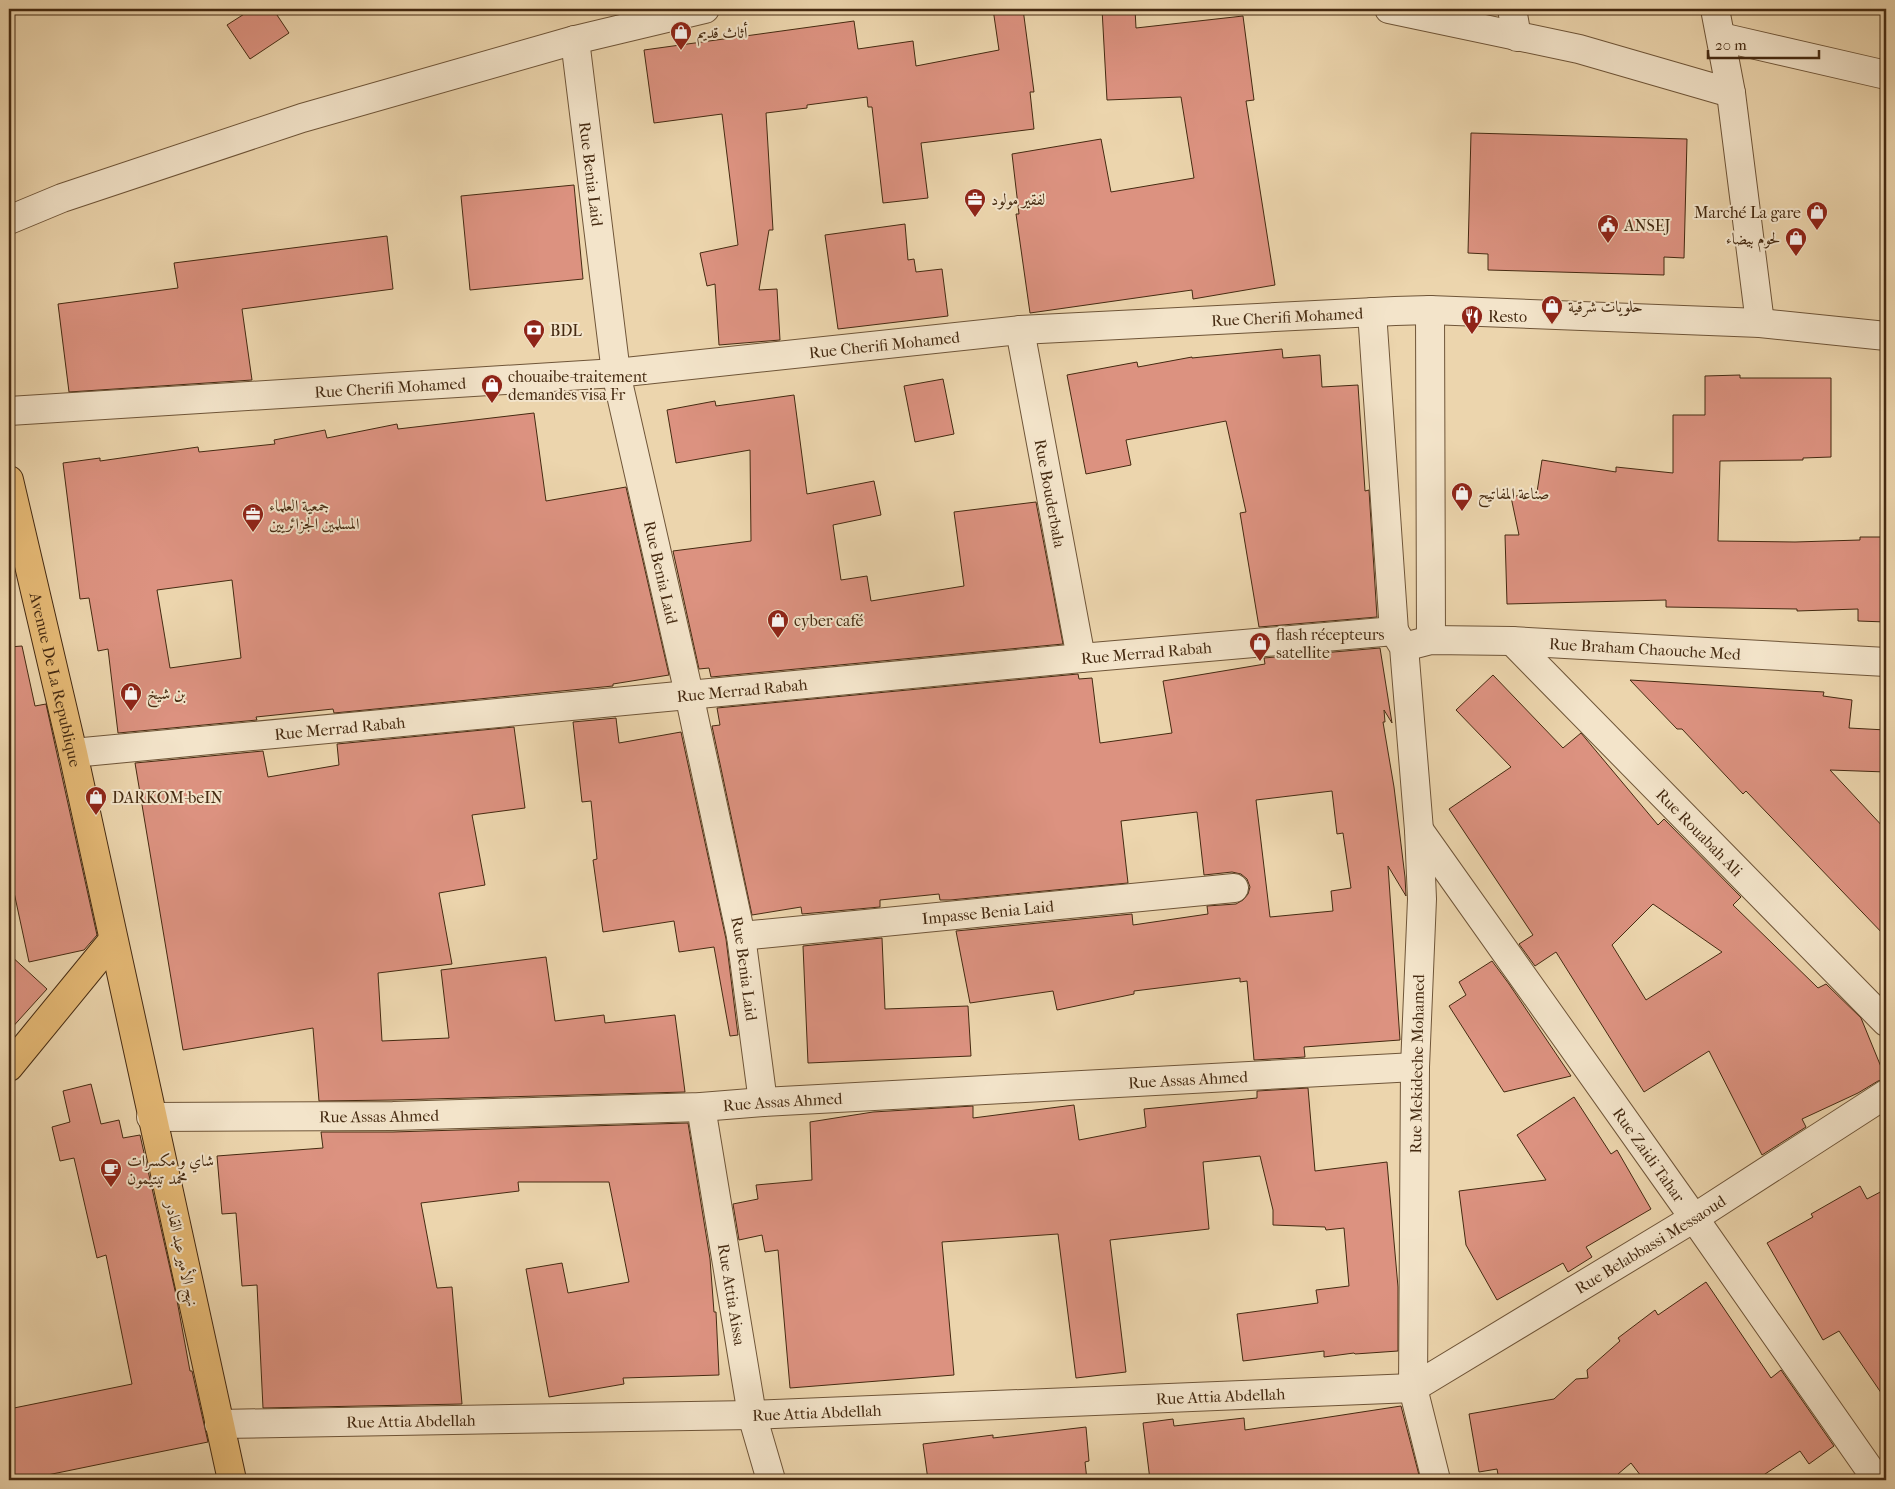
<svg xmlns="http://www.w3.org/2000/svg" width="1895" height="1489" viewBox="0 0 1895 1489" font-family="'IM FELL French Canon',Amiri,serif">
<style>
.building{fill:#dc9280;stroke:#452a11;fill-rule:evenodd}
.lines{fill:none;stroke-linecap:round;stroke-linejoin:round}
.minor-casing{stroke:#6f5538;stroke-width:30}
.major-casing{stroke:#452a11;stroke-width:30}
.minor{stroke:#f3e4ca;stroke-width:28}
.major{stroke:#e6ba76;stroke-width:28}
.labels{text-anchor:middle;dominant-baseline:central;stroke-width:4;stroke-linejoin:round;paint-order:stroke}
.poi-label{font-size:16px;fill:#452a11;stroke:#f3e4ca;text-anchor:start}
.street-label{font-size:16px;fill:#452a11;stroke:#f3e4ca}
</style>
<rect width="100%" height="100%" fill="#ecd5ad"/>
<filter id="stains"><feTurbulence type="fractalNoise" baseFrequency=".004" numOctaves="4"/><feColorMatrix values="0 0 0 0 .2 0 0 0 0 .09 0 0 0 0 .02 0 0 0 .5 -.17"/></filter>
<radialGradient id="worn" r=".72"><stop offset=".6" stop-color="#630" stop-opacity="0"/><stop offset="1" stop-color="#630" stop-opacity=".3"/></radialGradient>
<path class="building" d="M252 9H273L289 33 250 59 227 25Z
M993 9H1023L1034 92H1030L1034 129 921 143 928 198 883 203 872 107H868L867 97 807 105V108L766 113 773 230H769L759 290 777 289 780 340 719 345 715 284 707 286 700 253 738 245 722 114 654 123 644 50 854 21 858 49 913 41 916 66 999 50Z
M1102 9H1135L1136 28 1243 16 1254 100 1246 101 1275 285 1193 299 1192 290 1030 313 1016 214H1019L1012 154 1101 139 1111 192 1194 178 1181 97 1107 100Z
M1471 133 1687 139 1684 258 1664 257V275L1488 270V254L1468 253Z
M574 185 583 279 470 290 461 196Z
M905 224 908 260 914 259 916 272 942 269 948 316 838 329 825 235Z
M387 236 393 289 242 309 252 380 69 392 58 304 178 288 174 263Z
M1282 349 1283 358 1320 355 1322 387 1358 385 1365 491 1369 490 1377 617 1259 627 1240 513 1246 512 1226 421 1126 440 1131 465 1086 474 1067 375 1137 362 1138 367 1192 357V358Z
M1740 375V378H1831V457L1803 458V460L1720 461 1718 541 1795 542 1860 540V537H1886V622L1858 621V609L1797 611V609L1666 607V600L1507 604 1505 535H1519L1511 497 1537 492 1542 460 1616 472V467L1673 473V415H1705V376Z
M943 379 954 434 915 442 904 386Z
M794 395 807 494 874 481 881 515 833 525 841 580 867 576 871 601 964 586 954 512 1036 502 1063 644 711 677 709 668 699 669 673 551 751 541 750 450 676 463 667 410 715 401 716 406Z
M534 413 546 501 626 487 669 675 613 684V686L334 713 333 709 256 717 257 720 118 733 108 649 98 651 89 598 80 599 63 463 100 458V461L198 447 199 452 275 444 274 440 325 430 327 438 397 424 398 429ZM232 580 241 658 170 668 157 590Z
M22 646 35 706 46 704 97 935 84 950 29 962 9 869V647Z
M1380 648 1392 723 1384 710 1385 722H1383L1394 787 1405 877 1406 896 1388 866 1400 1040 1304 1047 1305 1057 1254 1060 1247 981 1240 982V978L1134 991V994L1057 1010 1053 991 970 1003 956 931 1132 914 1133 925 1208 914 1207 906 1236 904 1243 900 1248 894 1250 887 1247 879 1241 874 1232 872 1204 875 1197 812 1121 821 1128 883 950 900H940L939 894 880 900V907L802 914 801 907 752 915 712 726 720 725 717 708 1078 674 1079 679 1092 678 1100 743 1172 733 1163 681 1265 664 1264 658ZM1332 791 1337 834 1343 833 1351 888 1331 891 1333 911 1270 917 1256 800Z
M1493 675 1563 748 1581 733 1658 825 1664 819 1741 897 1733 905 1818 988 1826 984 1861 1018 1886 1079 1878 1081 1858 1093 1802 1119 1806 1127 1762 1155 1709 1051 1644 1092 1556 952 1535 966 1519 944 1533 935 1449 809 1511 767 1456 710ZM1653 904 1722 952 1646 1000 1612 945Z
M1630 680 1824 692 1823 696 1852 700 1849 728 1886 730V772L1830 770 1886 830V937L1746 791 1743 794 1682 729H1677Z
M616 718 619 743 681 732 726 939 738 1035 730 1036 714 947 679 952 674 921 603 932 593 860 597 859 591 801 582 802 573 722Z
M514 727 525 808 472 815 485 885 439 893 452 964 378 973 382 1041 449 1038 441 970 546 957 555 1021 604 1015 605 1023 675 1015 685 1092 393 1100 319 1101 313 1028 183 1050 135 763 263 751 268 777 339 765 337 744Z
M882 938 885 1009 968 1006 971 1056 808 1063 803 946Z
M9 954 47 989 9 1031Z
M1492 961 1509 984 1571 1076 1504 1092 1449 1006 1466 995 1459 982Z
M91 1084 101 1124 119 1120 123 1138 140 1135 176 1295 190 1371H192L208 1442 23 1480H9V1409L132 1384 106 1255 97 1258 74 1158 60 1161 52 1127 70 1122 63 1091Z
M1308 1088 1315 1171 1387 1162 1398 1287V1351L1355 1354 1354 1353 1324 1357V1351L1243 1361 1237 1314 1318 1303 1316 1290 1349 1286 1344 1228 1326 1230 1325 1227 1273 1225V1210L1260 1156 1203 1162 1209 1229 1110 1240 1126 1372 1076 1378 1058 1234 942 1242 954 1375 790 1388 778 1250 765 1252 762 1235 739 1240 733 1204 758 1199 756 1185 812 1180 810 1122 873 1112 973 1106V1118L1074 1105 1079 1140 1146 1127 1144 1109 1257 1098V1091Z
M1574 1097 1611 1154 1617 1150 1651 1209 1586 1247 1592 1257 1568 1272 1563 1263 1497 1300 1466 1245 1459 1191 1546 1180 1517 1135Z
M688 1123 710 1259 714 1312H716L719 1375 623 1378 624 1384 549 1397 526 1269 562 1263 568 1293 629 1282 609 1182H518L519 1191 421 1203 437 1288 452 1287 462 1404 263 1408 257 1285 242 1286 236 1213 222 1214 217 1156 323 1148 321 1132H393Z
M1860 1186 1867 1199 1886 1189V1400L1839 1331 1823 1340 1767 1243 1813 1217 1811 1214Z
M1706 1282 1771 1378 1781 1370 1834 1446 1809 1464 1800 1451 1756 1480H1644L1631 1463 1611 1480H1499L1497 1469 1479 1472 1469 1414 1554 1399 1576 1379 1588 1378 1587 1370 1620 1341 1618 1338 1655 1310 1658 1315Z
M1401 1406 1419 1475H1415L1416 1480H1262L1261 1476 1230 1480H1150L1143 1423 1173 1419 1174 1426 1244 1418 1245 1430Z
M1086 1427 1089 1461 1085 1462 1087 1480H978V1475L928 1480 923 1444 993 1435V1438Z"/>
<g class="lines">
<g class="minor-casing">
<g id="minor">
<path d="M1389 9 1579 49 1731 93"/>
<path d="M1512 9 1517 37"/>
<path d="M1715 9 1731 93 1760 323"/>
<path d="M1721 37 1886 75"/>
<path id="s1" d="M575 40 616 373 689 694 741 936 763 1102"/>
<path d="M9 220 62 198 302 118 575 40 705 9"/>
<path d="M1430 310 1431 640"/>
<path d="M1372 312 1394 631"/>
<path id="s2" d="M1020 330 1081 658"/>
<path id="s3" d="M9 411 616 373 1020 330 1395 311 1430 310 1760 323 1886 336"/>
<path id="s4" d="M1512 641 1886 1022"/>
<path id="s5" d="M1404 647 1431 640 1512 641 1886 662"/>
<path id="s6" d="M73 753 1081 658 1394 631 1404 647 1419 830 1422 899 1415 1067 1413 1388 1436 1480"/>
<path id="s7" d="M1419 830 1694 1218 1877 1480"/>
<path id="s8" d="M741 936 1234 888"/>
<path id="s9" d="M701 1107 752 1415 771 1480"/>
<path id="s10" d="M151 1117 393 1116 701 1107 763 1102 1415 1067"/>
<path id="s11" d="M219 1424 752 1415 1413 1388 1694 1218 1886 1094"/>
</g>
</g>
<g class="major-casing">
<g id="major">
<path id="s12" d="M9 480 73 753 232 1480"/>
<path d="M9 1067 113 940"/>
</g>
</g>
<use href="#minor" class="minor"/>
<use href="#major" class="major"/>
</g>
<defs>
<g id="shop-pin" transform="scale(1.125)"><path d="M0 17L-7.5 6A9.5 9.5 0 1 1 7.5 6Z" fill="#8f2418" stroke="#f3e4ca"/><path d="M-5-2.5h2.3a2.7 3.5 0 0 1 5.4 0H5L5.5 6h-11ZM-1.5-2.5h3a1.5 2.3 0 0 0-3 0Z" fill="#fff"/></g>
<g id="office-pin" transform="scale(1.125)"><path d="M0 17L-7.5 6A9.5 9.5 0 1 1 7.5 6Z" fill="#8f2418" stroke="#f3e4ca"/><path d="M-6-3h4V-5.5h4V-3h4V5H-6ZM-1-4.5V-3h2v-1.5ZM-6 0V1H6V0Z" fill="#fff"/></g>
<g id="civic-pin" transform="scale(1.125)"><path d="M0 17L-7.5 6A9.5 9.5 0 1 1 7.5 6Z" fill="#8f2418" stroke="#f3e4ca"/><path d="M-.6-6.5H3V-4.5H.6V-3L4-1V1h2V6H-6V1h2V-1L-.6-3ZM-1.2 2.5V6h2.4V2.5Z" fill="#fff"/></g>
<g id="restaurant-pin" transform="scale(1.125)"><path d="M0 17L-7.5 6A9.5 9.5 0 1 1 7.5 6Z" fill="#8f2418" stroke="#f3e4ca"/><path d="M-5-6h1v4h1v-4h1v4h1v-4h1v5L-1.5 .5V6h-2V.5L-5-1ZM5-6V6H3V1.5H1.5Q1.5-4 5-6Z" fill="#fff"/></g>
<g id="bank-pin" transform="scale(1.125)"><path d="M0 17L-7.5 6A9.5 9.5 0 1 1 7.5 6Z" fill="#8f2418" stroke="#f3e4ca"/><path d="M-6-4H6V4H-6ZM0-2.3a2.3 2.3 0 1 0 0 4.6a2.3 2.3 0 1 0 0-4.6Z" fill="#fff"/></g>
<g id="cafe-pin" transform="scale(1.125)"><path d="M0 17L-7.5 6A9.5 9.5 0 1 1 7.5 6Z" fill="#8f2418" stroke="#f3e4ca"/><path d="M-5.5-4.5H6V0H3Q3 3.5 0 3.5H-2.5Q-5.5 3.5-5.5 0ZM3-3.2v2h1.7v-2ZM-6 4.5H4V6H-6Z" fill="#fff"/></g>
</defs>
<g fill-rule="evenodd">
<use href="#shop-pin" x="681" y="32"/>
<use href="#office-pin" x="975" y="199"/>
<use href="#shop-pin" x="1817" y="212"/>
<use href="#civic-pin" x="1608" y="225"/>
<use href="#shop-pin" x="1796" y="238"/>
<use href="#shop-pin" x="1552" y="306"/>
<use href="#restaurant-pin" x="1472" y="316"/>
<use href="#bank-pin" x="534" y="330"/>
<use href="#shop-pin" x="492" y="385"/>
<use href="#shop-pin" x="1462" y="493"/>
<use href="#office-pin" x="253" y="514"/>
<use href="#shop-pin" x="778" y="620"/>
<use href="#shop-pin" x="1260" y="643"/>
<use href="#shop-pin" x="131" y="693"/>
<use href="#shop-pin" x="96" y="797"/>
<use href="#cafe-pin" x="111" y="1169"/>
</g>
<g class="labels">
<g class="poi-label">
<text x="697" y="32">أثاث قديم</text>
<text x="991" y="199">لفقير مولود</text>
<text x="1801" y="212" text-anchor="end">Marché La gare</text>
<text x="1624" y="225">ANSEJ</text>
<text x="1780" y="238" text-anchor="end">لحوم بيضاء</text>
<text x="1568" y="306">حلويات شرقية</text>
<text x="1488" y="316">Resto</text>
<text x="550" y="330">BDL</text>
<text x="508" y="376">chouaibe-traitement<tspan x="508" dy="18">demandes visa Fr</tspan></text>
<text x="1478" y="493">صناعة المفاتيح</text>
<text x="269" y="505">جمعية العلماء<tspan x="269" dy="18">المسلمين الجزائريين</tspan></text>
<text x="794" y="620">cyber café</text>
<text x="1276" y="634">flash récepteurs<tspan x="1276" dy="18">satellite</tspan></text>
<text x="147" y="693">بن شيخ</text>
<text x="112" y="797">DARKOM-beIN</text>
<text x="127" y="1160">شاي و مكسرات<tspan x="127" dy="18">محمد تيتيمون</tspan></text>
</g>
<g class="street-label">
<text stroke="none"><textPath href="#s1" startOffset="135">Rue Benia Laid</textPath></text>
<text stroke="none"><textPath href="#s3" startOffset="1282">Rue Cherifi Mohamed</textPath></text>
<text stroke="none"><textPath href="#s3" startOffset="878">Rue Cherifi Mohamed</textPath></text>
<text stroke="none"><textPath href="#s3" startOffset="382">Rue Cherifi Mohamed</textPath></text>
<text stroke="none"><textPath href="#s2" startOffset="166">Rue Bouderbala</textPath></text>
<text stroke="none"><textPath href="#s1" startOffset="540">Rue Benia Laid</textPath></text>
<text stroke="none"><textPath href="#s5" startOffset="242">Rue Braham Chaouche Med</textPath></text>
<text stroke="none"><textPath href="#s6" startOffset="1078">Rue Merrad Rabah</textPath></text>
<text stroke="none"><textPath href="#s12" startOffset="205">Avenue De La Republique</textPath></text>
<text stroke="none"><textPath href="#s6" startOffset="672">Rue Merrad Rabah</textPath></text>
<text stroke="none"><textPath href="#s6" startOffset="268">Rue Merrad Rabah</textPath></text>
<text stroke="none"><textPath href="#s4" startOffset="268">Rue Rouabah Ali</textPath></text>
<text stroke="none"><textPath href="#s8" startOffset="248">Impasse Benia Laid</textPath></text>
<text stroke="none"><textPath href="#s1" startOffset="945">Rue Benia Laid</textPath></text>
<text transform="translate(1417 1064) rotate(-89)">Rue Mekideche Mohamed</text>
<text stroke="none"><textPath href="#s10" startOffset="1038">Rue Assas Ahmed</textPath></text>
<text stroke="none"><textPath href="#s10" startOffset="632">Rue Assas Ahmed</textPath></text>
<text stroke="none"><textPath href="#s10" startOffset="228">Rue Assas Ahmed</textPath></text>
<text stroke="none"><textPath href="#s7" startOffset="398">Rue Zaidi Tahar</textPath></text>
<text stroke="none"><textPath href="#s11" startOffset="1472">Rue Belabbassi Messaoud</textPath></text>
<text transform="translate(182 1254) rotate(78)">نهج الأمير عبد القادر</text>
<text stroke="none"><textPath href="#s9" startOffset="190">Rue Attia Aissa</textPath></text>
<text stroke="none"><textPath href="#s11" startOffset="1002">Rue Attia Abdellah</textPath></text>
<text stroke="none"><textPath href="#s11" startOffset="598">Rue Attia Abdellah</textPath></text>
<text stroke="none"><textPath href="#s11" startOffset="192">Rue Attia Abdellah</textPath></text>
</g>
</g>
<rect width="1895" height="1489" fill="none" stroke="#ecd5ad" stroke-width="30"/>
<rect x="10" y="10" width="1875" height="1469" fill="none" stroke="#452a11" stroke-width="2.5"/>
<rect x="15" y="15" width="1865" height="1459" fill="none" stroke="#452a11"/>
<path d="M1708 50v8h111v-8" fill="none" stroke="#452a11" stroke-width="2.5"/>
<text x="1715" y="50" font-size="15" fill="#452a11" stroke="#f3e4ca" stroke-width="4" paint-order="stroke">20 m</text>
<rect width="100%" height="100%" filter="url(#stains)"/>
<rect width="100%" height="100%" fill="url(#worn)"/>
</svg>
